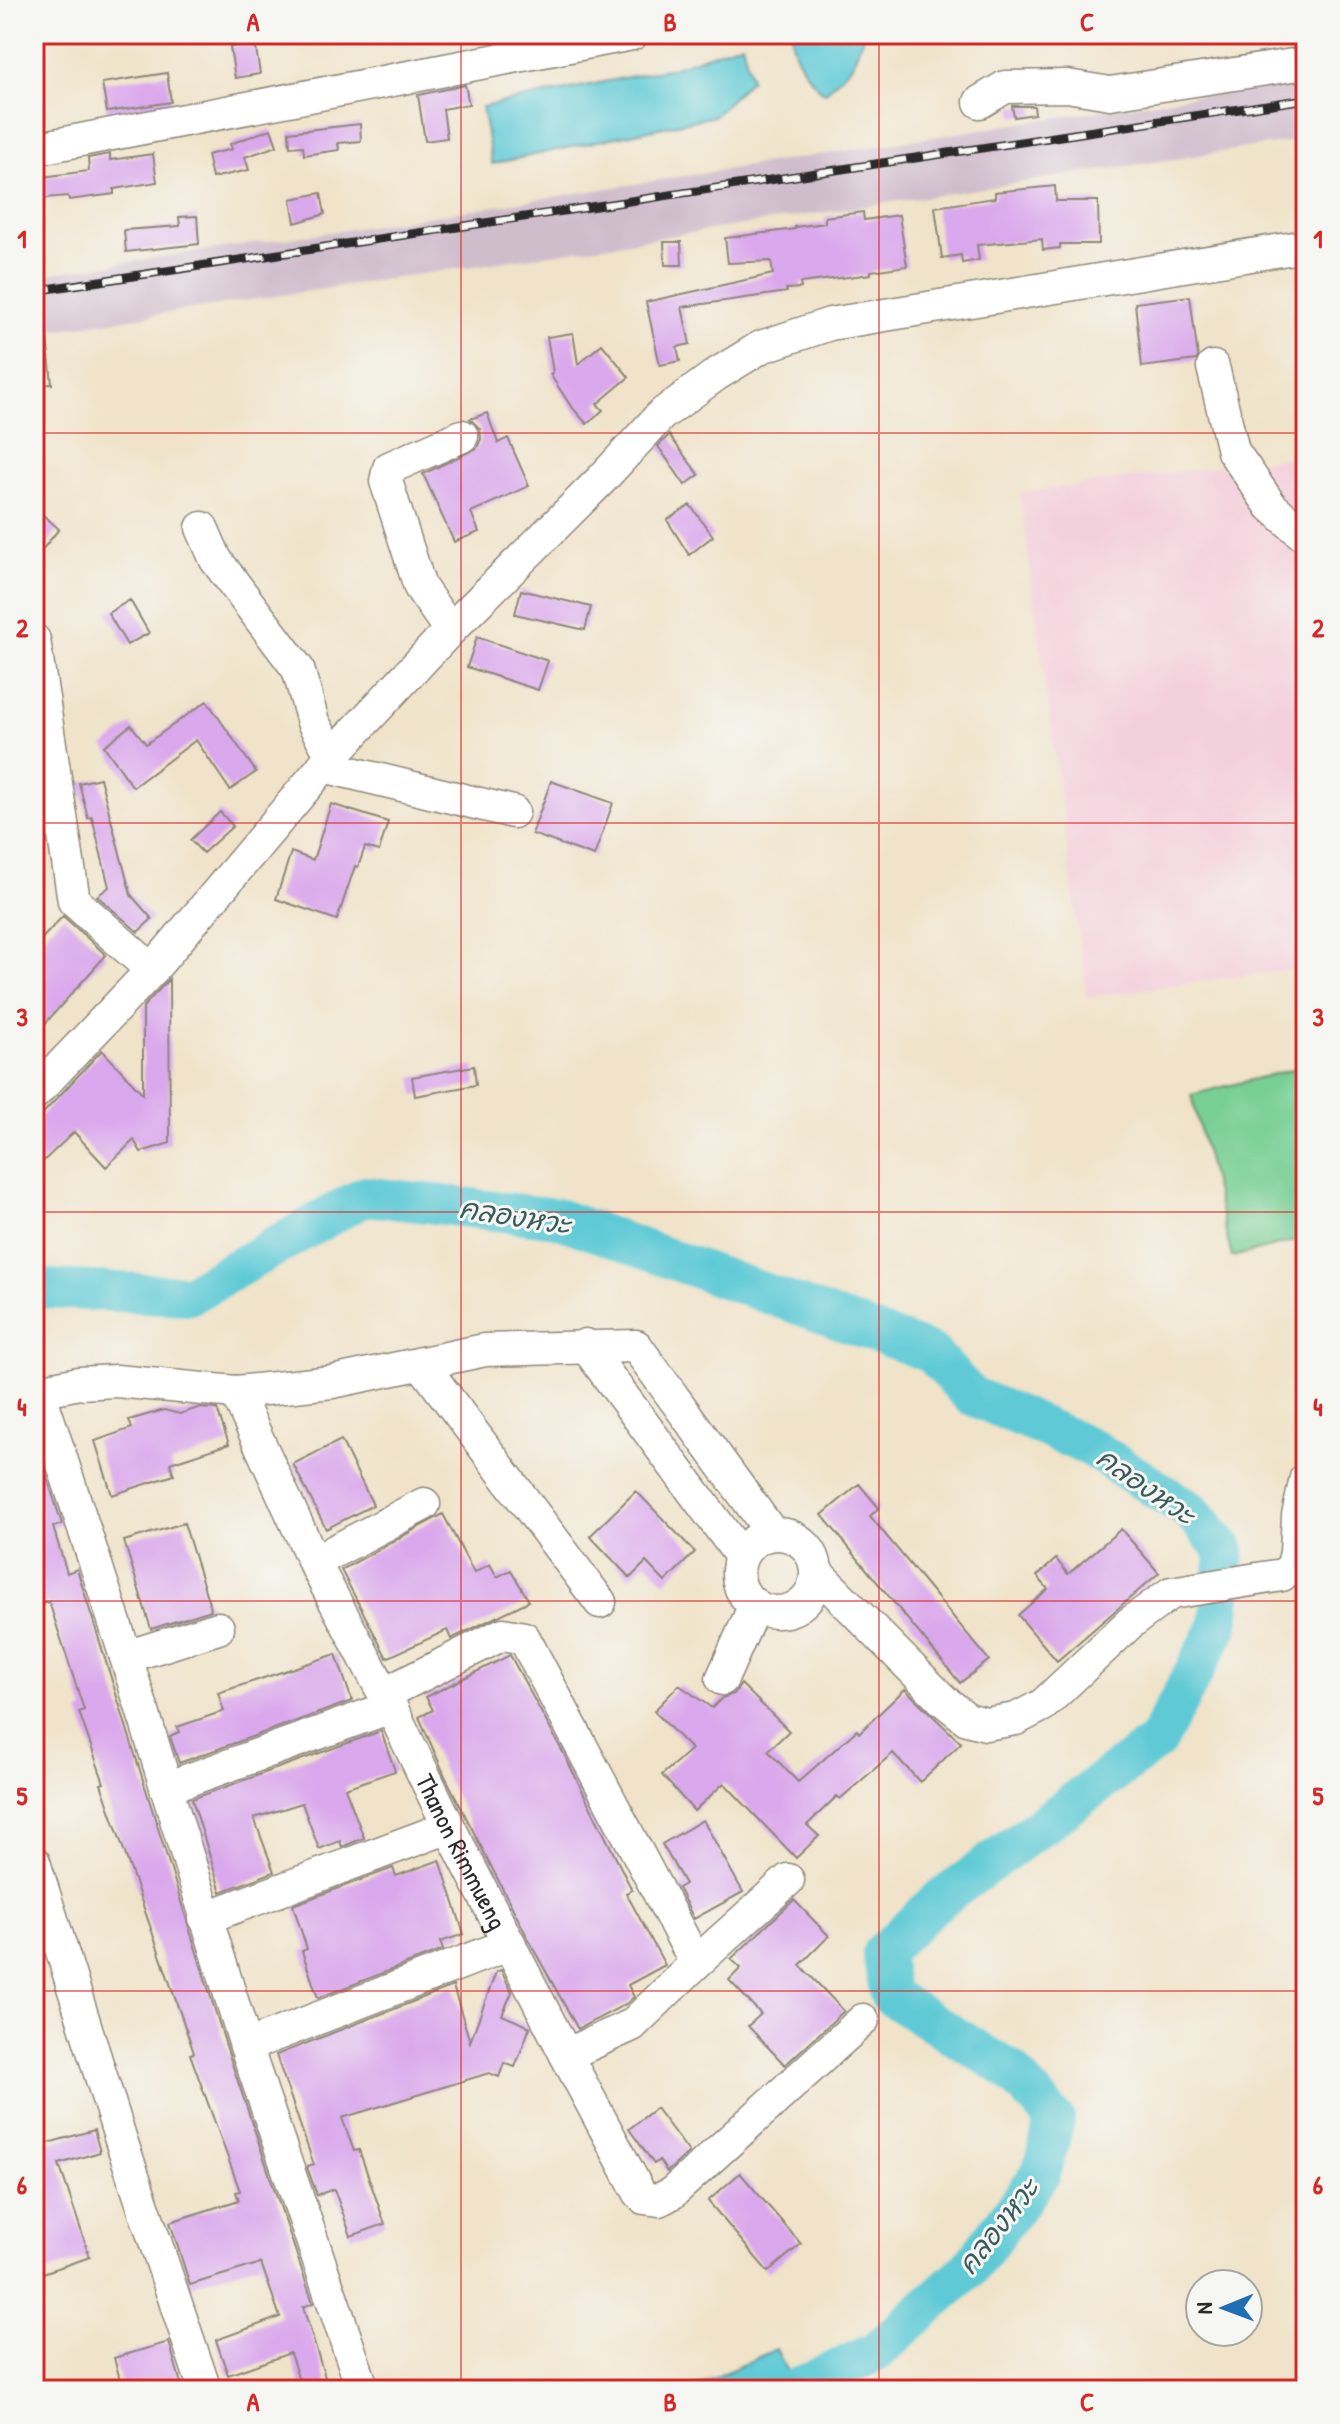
<svg xmlns="http://www.w3.org/2000/svg" width="1340" height="2424" viewBox="0 0 1340 2424" font-family="'Patrick Hand','Playpen Sans Thai',sans-serif">
<style>
.built{fill:#f4cfdc}
.industrial{fill:#d0bdcc}
.green{fill:#78cf94;stroke:#527d60;stroke-width:2}
.water{fill:#5ecad6;stroke:#447a80;stroke-width:2}
.lines{fill:none;stroke-linecap:round;stroke-linejoin:round}
.river{stroke:#5ecad6;stroke-width:40}
.building{fill:#daa8ec}
.minor-casing{stroke:#8e877a;stroke-width:35}
.minor{stroke:#fff;stroke-width:32}
.rail-casing{stroke:#2b2b2b;stroke-width:9}
.rail{stroke:#f6f6f2;stroke-width:6;stroke-dasharray:18;stroke-linecap:butt}
.grid{fill:none;stroke:#d62828;stroke-width:2;stroke-opacity:0.55}
.labels{text-anchor:middle;dominant-baseline:central;stroke-width:6;stroke-linejoin:round;paint-order:stroke}
.street-label{font-size:26px;fill:#2b2b2b;stroke:#f6f6f2}
.water-label{font-size:28px;font-style:italic;fill:#3a5b5e;stroke:#f6f6f2}
.neatline{fill:none;stroke:#d62828;stroke-width:3}
.grid-label{font-size:26px;text-anchor:middle;font-weight:bold;fill:#d62828}
</style>
<rect width="100%" height="100%" fill="#f6f6f2"/>
<filter id="ink" filterUnits="userSpaceOnUse"><feTurbulence type="fractalNoise" baseFrequency=".0125" numOctaves="2"/><feDisplacementMap in="SourceGraphic" scale="16" xChannelSelector="R" yChannelSelector="G"/><feConvolveMatrix kernelMatrix="1 2 1 2 8 2 1 2 1" color-interpolation-filters="sRGB"/></filter>
<filter id="wash" filterUnits="userSpaceOnUse"><feTurbulence type="fractalNoise" baseFrequency=".006" numOctaves="4" result="noise"/><feDisplacementMap in="SourceGraphic" scale="32" xChannelSelector="R" yChannelSelector="G"/><feGaussianBlur stdDeviation="1.8" result="paint"/><feColorMatrix in="noise" values="0 0 0 0 0 0 0 0 0 0 0 0 0 0 0 0 0 1.4 0 .05"/><feComposite in="paint" operator="in"/></filter>
<g filter="url(#wash)">
<rect width="100%" height="100%" fill="#f0e3c9"/>
<path class="built" d="M1306 455V967L1087 997 1020 493Z"/>
<path class="industrial" d="M1306 78V139L34 333V276L344 230Z"/>
<path class="green" d="M1306 1066V1238L1232 1257 1191 1095Z"/>
<path class="water" d="M792 34H864L852 65 825 93C810 82 790 53 792 34Z
M742 43 751 79 714 116 492 164 482 107 672 68Z
M776 2349 796 2390H687L697 2386Z"/>
<g class="lines">
<path class="river" d="M34 1284 46 1289 189 1295 365 1196 557 1218 931 1353 970 1395 1090 1447 1191 1511 1225 1550 1219 1625 1157 1741 934 1904 882 1953 890 1996 1010 2070 1055 2120 1041 2173 969 2269 876 2352 792 2390"/>
</g>
<g id="blocks">
<path class="building" d="M255 42 260 74 235 78 230 47Z
M167 73 171 102 107 112 102 83Z
M465 85 469 104 443 109 447 138 425 141 418 95Z
M1012 106H1034L1035 114 1014 117Z
M360 124 361 141 338 143 339 150 304 155 303 146 290 147 289 132Z
M271 129 277 146 245 157 249 170 212 178 207 155 232 149 230 144Z
M110 154V160L153 154 157 182 114 189V194L69 200 68 196 34 199V178L89 171 88 158Z
M1055 186 1056 201H1098L1099 244H1060V248L1043 250 1042 239 977 245 979 260 962 263 961 255 942 258 935 207 995 198V192Z
M321 193 325 214 295 223 291 199Z
M863 212 864 220 899 215 907 266 871 271V274L800 283 801 288 786 289 787 292 682 307 690 344 677 347 680 361 660 365 646 302 773 274 771 261 728 263 725 238 795 229V227L825 223V217Z
M197 216 199 244 126 252 124 230 180 226 179 217Z
M664 242H681L682 265H665Z
M1190 296 1198 357 1196 360 1142 367 1135 303Z
M46 327 52 384 34 385V328Z
M573 333 578 364 602 344 629 377 597 404 603 410 587 424 570 405 550 374 553 372 547 337Z
M487 413 498 443 508 438 529 486 471 512 479 532 454 542 423 474 477 448 481 439 480 429 470 419Z
M669 435 699 475 685 485 658 446Z
M690 505 713 536 689 555 667 520Z
M34 507 59 529 34 560Z
M521 590 591 607 585 630 515 614Z
M130 600 149 633 127 645 108 613Z
M477 637 548 661 538 690 467 667Z
M207 701 256 772 230 790 196 740 133 787 104 746 131 725 146 744Z
M100 778 131 895 152 919 138 932 97 896 109 887 92 817 88 818 79 783Z
M551 781 613 803 594 856 532 834Z
M331 804 388 822 379 851 365 847 358 867 355 866 337 920 276 899 291 852 313 860Z
M220 812 233 826 203 853 190 840Z
M63 916 106 955 34 1036V947Z
M169 979 170 1143 141 1152 134 1140 106 1167 74 1132 34 1170V1123L102 1050 143 1094V1007Z
M474 1066 476 1085 415 1096 412 1077Z
M198 1408 217 1409 229 1444 170 1463 174 1475 112 1495 95 1441 132 1428 129 1420 164 1410 180 1414Z
M34 1437 62 1524 53 1527 67 1573 77 1569 228 2052 313 2303 303 2307 329 2390H302L290 2353 228 2375 216 2340 280 2317 261 2263 190 2285 170 2222 239 2200 236 2192 240 2191 190 2054 194 2053 101 1784 104 1783 79 1712 84 1710 49 1602 34 1606Z
M341 1440 373 1505 326 1529 293 1464Z
M859 1484 879 1508 870 1516 989 1660 960 1683 822 1515Z
M636 1491 695 1552 665 1582 646 1562 630 1578 590 1536Z
M443 1514 474 1573 490 1564 497 1577 511 1570 529 1601 451 1639 447 1630 387 1658 341 1570Z
M184 1523 211 1610 151 1629 124 1541Z
M1121 1529 1159 1573 1057 1661 1018 1615 1048 1589 1037 1576 1056 1559 1068 1574Z
M336 1654 352 1701 179 1763 170 1736 179 1732 177 1727 224 1711 218 1693Z
M510 1655 566 1758 632 1890 626 1893 665 1965 628 1985 634 1997 626 2004 578 2029 534 1950 445 1776 419 1717 433 1710 426 1697Z
M741 1684 789 1731 768 1751 798 1782 857 1730 859 1733 905 1689 961 1743 920 1782 893 1753 840 1799 837 1796 807 1825 819 1836 796 1858 724 1783 694 1811 662 1775 691 1749 654 1711 679 1685 712 1708 722 1698 734 1694Z
M381 1731 395 1771 345 1788 364 1838 342 1847 340 1841 319 1849 302 1803 254 1818 274 1872 221 1892 192 1799Z
M703 1820 743 1892 694 1919 678 1888 685 1884 662 1844Z
M440 1860 464 1934 440 1942 443 1950 318 1998 302 1951 307 1949 293 1905 393 1868 396 1876Z
M794 1900 829 1936 800 1965 844 2011 785 2065 748 2026 761 2014 729 1980 741 1968 731 1959Z
M501 1970 512 1992 502 2015 530 2027 515 2067 504 2063 499 2077 489 2073 342 2118 354 2151 359 2150 385 2224 351 2236 334 2189 317 2195 307 2167 314 2165 276 2055 453 1986 470 2042 496 1972Z
M656 2108 689 2152 667 2172 659 2160 654 2164 629 2129Z
M94 2130 100 2152 59 2164 90 2257 34 2276V2147Z
M740 2173 801 2244 768 2272 708 2201Z
M169 2342 183 2390H123L114 2358Z"/>
</g>
</g>
<g filter="url(#ink)">
<use href="#blocks" fill-opacity="0" stroke="#8e877a" stroke-width="2"/>
<g class="lines">
<g class="minor-casing">
<g id="minor">
<path d="M980 102 1005 87 1067 86 1110 93 1306 63"/>
<path d="M34 149 632 34"/>
<path d="M1213 367 1233 451 1271 506 1306 537"/>
<path d="M202 528 216 560 298 669 313 722 332 756"/>
<path d="M450 630 420 587 386 481 389 468 462 436"/>
<path d="M34 640 74 901 152 970"/>
<path d="M323 766 513 812"/>
<path d="M34 1094 152 970 332 756 450 630 602 479 661 415 717 374 761 347 830 324 1306 246"/>
<path d="M585 1345 741 1556"/>
<path d="M421 1363 600 1602"/>
<path d="M39 1391 126 1657 246 2046 363 2390"/>
<path d="M34 1392 79 1383 116 1381 236 1392 332 1382 485 1350 636 1346 772 1533"/>
<path id="s1" d="M236 1392 314 1562 391 1707 449 1827 566 2055 632 2025 696 1963 788 1880"/>
<circle cx="777" cy="1573" r="39"/>
<path d="M314 1562 424 1504"/>
<path d="M817 1573 943 1700 967 1719 986 1724 1016 1719 1043 1705 1130 1623 1171 1593 1282 1575 1292 1568 1296 1553 1298 1516 1306 1478"/>
<path d="M126 1657 218 1628"/>
<path d="M722 1679 755 1605"/>
<path d="M384 1694 503 1634 524 1638 696 1963"/>
<path d="M166 1788 391 1707"/>
<path d="M34 1862 120 2137 205 2390"/>
<path d="M205 1918 449 1827"/>
<path d="M246 2046 510 1944"/>
<path d="M566 2055 639 2192 644 2198 659 2200 672 2193 863 2020"/>
</g>
</g>
<use href="#minor" class="minor"/>
<g class="rail-casing">
<path id="rail" d="M34 291 1306 99"/>
</g>
<use href="#rail" class="rail"/>
</g>
</g>
<path class="grid" d="M461 34V2390M879 34V2390M34 433H1306M34 823H1306M34 1212H1306M34 1601H1306M34 1991H1306"/>
<g class="labels">
<g class="street-label">
<text stroke="none"><textPath href="#s1" startOffset="512">Thanon Rimmueng</textPath></text>
</g>
<g class="water-label">
<text transform="translate(515 1216) rotate(9)">คลองหวะ</text>
<text transform="translate(1146 1486) rotate(35)">คลองหวะ</text>
<text transform="translate(998 2226) rotate(-52)">คลองหวะ</text>
</g>
</g>
<rect width="1340" height="2424" fill="none" stroke="#f6f6f2" stroke-width="88"/>
<g transform="translate(1224 2308) rotate(269)"><circle r="38" fill="#f6f6f2" stroke="#a5a5a2" stroke-width="2"/>
<path d="M0-6L14 30L0 20L-14 30Z" fill="#1f6fb2"/>
<text y="-12" font-size="22" font-weight="bold" text-anchor="middle" fill="#2b2b2b">N</text>
</g>
<rect x="44" y="44" width="1252" height="2336" class="neatline"/>
<g class="grid-label">
<text x="253" y="31">A</text>
<text x="670" y="31">B</text>
<text x="1087" y="31">C</text>
<text x="22" y="248">1</text>
<text x="1318" y="248">1</text>
<text x="22" y="637">2</text>
<text x="1318" y="637">2</text>
<text x="22" y="1026">3</text>
<text x="1318" y="1026">3</text>
<text x="22" y="1416">4</text>
<text x="1318" y="1416">4</text>
<text x="22" y="1805">5</text>
<text x="1318" y="1805">5</text>
<text x="22" y="2194">6</text>
<text x="1318" y="2194">6</text>
<text x="253" y="2411">A</text>
<text x="670" y="2411">B</text>
<text x="1087" y="2411">C</text>
</g>
</svg>
